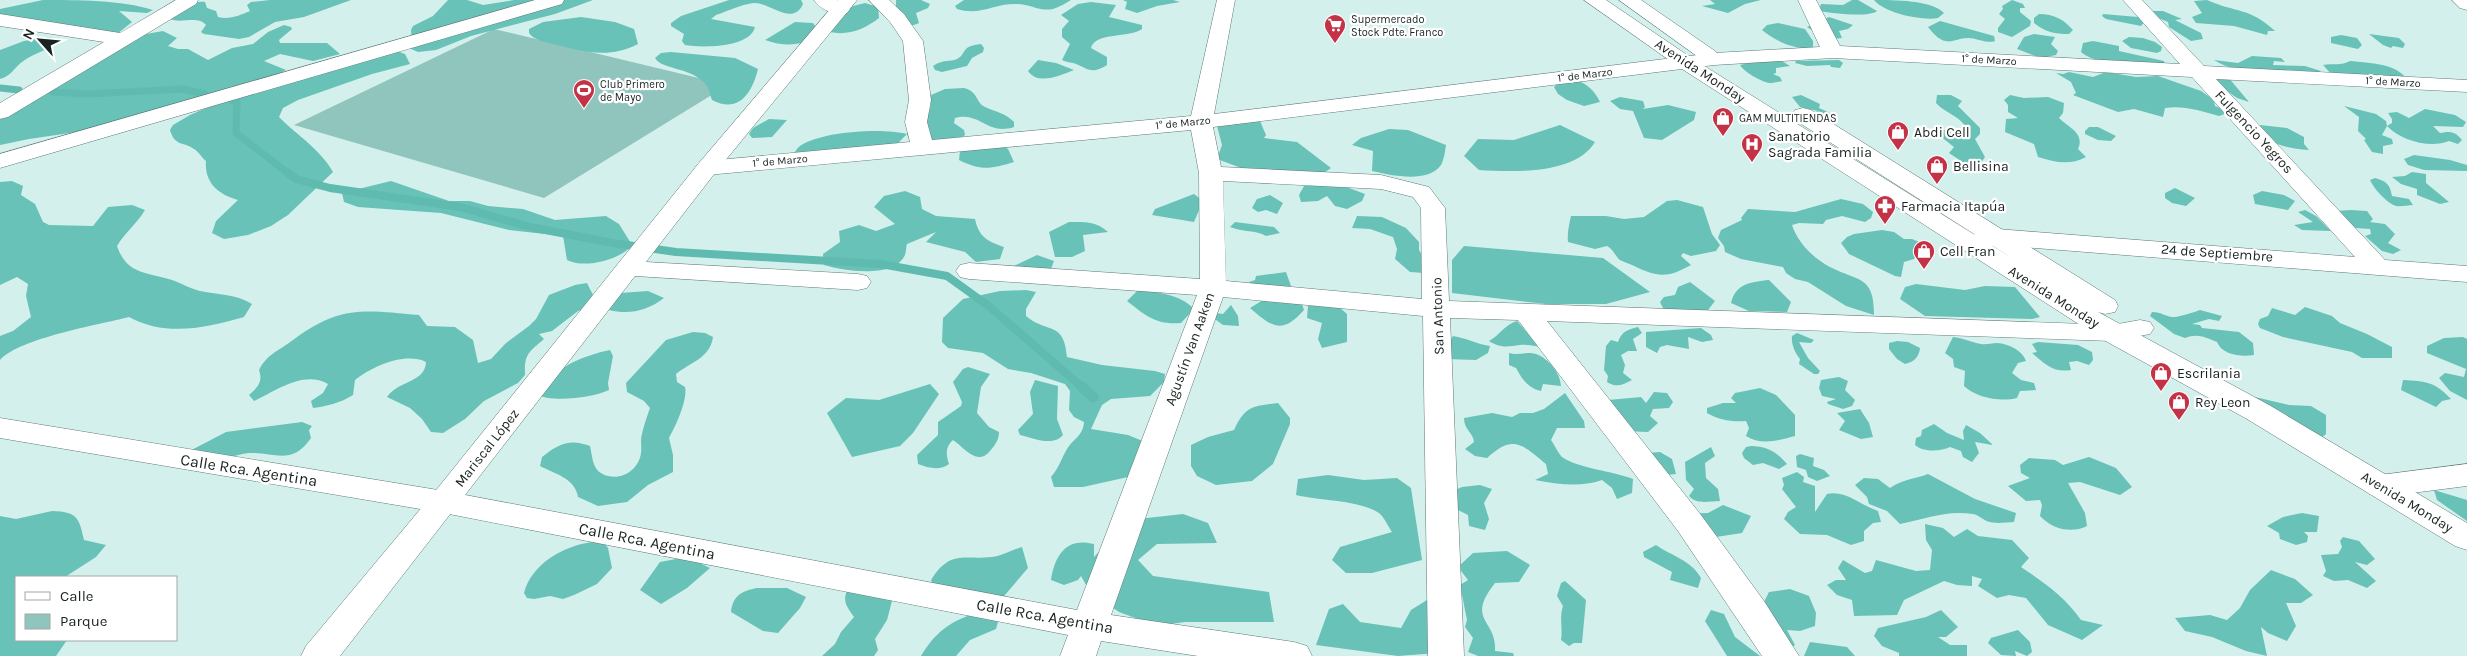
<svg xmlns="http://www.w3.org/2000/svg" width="2467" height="656" viewBox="0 0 2467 656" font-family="Karla,sans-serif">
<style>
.green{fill:#90c5be}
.forest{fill:#68c2b7}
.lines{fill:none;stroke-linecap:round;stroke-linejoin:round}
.stream-far2{stroke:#5fbaaf;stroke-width:7}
.stream-far1{stroke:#5fbaaf;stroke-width:8}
.stream{stroke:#5fbaaf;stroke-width:11}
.street-casing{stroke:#5f7975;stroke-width:1}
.secondary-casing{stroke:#5f7975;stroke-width:1}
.street{fill:#fff;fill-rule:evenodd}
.secondary{fill:#fff;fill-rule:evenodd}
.labels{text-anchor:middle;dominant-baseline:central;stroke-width:4.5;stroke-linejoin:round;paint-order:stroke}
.far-poi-label{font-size:11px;fill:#182321;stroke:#fff;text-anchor:start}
.far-street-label{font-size:11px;fill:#182321;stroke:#fff}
.street-label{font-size:14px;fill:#182321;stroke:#fff}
.poi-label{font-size:14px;fill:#182321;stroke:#fff;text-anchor:start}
.near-street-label{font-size:16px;fill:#182321;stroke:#fff}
</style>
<rect width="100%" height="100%" fill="#d4f0ec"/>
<path class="green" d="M494 29 728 85 544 198 294 125Z"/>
<path class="forest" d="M43 0C77 0 122 0 153 10L147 13 119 11 132 22 117 34 0 17V9Z
M270 0H351L304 17 275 22 249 37 239 39 204 34 201 32 206 25C198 15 181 24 170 19 181 10 190 0 205 2L207 8 216 11 218 17C230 20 240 15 250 11L247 5 251 2Z
M448 0H467L483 5 514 0H593L555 14 471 36 436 50 418 52 409 48 412 44 411 30 413 26 433 16Z
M729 0H801L803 4C793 27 769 2 754 3 742 4 728 11 716 15L711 19 755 27C750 48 702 48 685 45L682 41 684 34 671 26V23L681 16Z
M896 0H921L930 4 928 8 916 13 919 23C910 28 900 25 890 23L896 5Z
M964 0H1071C1066 3 1059 7 1053 9 1039 12 1029 3 1015 4 993 4 980 16 957 9L955 6Z
M1123 0H1173L1180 2 1157 6 1137 13 1125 9 1127 2Z
M1710 0H1761L1745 4 1728 13 1702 6 1715 4Z
M1852 0H1858L1877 11C1868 18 1831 13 1819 11L1821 4 1843 5Z
M1874 0C1894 0 1932 0 1944 13L1938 18C1922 21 1884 13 1874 0Z
M2012 0 2023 4 2025 8H2020V12L2031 21 2030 26 2012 37 1998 32V28L2005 19 1999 14 2003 9 2002 6Z
M2207 0C2236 13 2249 7 2275 31H2268L2267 35 2234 26 2196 23 2192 17 2202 13 2194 1Z
M1091 2 1116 5 1109 17 1142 25V29C1130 38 1095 32 1091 48L1107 57V65C1090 76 1087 67 1073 63 1069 62 1066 62 1062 60L1070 44 1062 37V29L1069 21 1061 15 1078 4Z
M865 3 878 7 879 18C865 29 848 36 830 32L849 7Z
M2152 11H2163L2182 19 2175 20 2201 33 2203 39 2191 41 2169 27 2168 22 2156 17Z
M2039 14C2054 14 2063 19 2073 30L2069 34C2055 34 2045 32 2034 23V18Z
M2103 14 2138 17 2145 21 2141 26 2106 19 2102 16Z
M581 17 615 22 634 29 638 44C610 59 583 52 553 44 545 42 534 40 529 33V29L543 22Z
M1829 17 1853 25 1848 29 1839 31 1842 38C1830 40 1817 34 1807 27Z
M1940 21 1994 36 1995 41C1986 44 1977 38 1968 38 1957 38 1952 44 1942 40 1936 37 1932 32 1928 27Z
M795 22 813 23 823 37C801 44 788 48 765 40Z
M1778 23 1805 29 1813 41V48C1793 50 1776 41 1762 30L1767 25Z
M284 25 291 27 292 29 279 40 280 43H327L340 54 313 61 280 54 264 61 286 70 271 78 111 127 29 139 0 145V116L146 34 163 31 177 38 168 46 178 49H188L208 60 232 48 253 44 268 32Z
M2034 34 2055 37 2051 44 2058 51 2056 55 2041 58 2017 49 2024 37Z
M2369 34 2399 38 2405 44 2403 48 2393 46 2391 48 2383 45Z
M2341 35 2357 38 2362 45 2358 49 2331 43V37Z
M47 37 61 39C50 51 34 52 22 62 14 68 11 76 0 79V50L24 41Z
M2129 37 2143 38 2155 42 2162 47 2161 51 2157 53 2131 48 2122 41Z
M2093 41 2119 46V51L2164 61 2165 66C2155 65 2144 63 2134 62 2116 59 2096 65 2081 52L2083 43Z
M981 44 984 48 983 52 972 58 967 66 942 72 935 70 933 66C943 59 950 62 957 59 967 54 960 46 981 44Z
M394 50 405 54 410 64 372 74 298 100 283 108 279 117C298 136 320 149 333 172L288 215 271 226 248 235 224 239 212 233 216 221 238 200C219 195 204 183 206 161 202 158 199 152 194 149 183 141 175 147 170 130L173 125 190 115 257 86Z
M671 52 735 58 758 69C752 93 739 114 712 100 710 95 709 89 707 86 694 67 661 70 655 58L661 53Z
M2252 56 2281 58 2285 62 2274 61 2273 65 2305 66 2321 71 2314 74C2283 72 2241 77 2214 60L2238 63Z
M1775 57 1790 66 1776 68V73L1773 74 1780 77 1782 81C1778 82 1773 83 1769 83 1760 81 1744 72 1740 65Z
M1038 60 1056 63 1074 70C1061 75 1038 86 1028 71Z
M1839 60 1843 63 1840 68 1831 67 1830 65 1807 66 1795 63 1796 61Z
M2350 61C2369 63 2398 63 2408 81L2333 76 2323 65C2333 63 2341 66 2350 61Z
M2069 72 2093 77 2106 72 2136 77 2158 76 2201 91 2214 100 2215 106 2225 110V114L2219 116C2202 111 2182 105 2165 108L2163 117 2134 109 2118 112 2073 95 2076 93 2071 82 2056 73 2063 74Z
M2217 75 2228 77 2249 102 2237 98 2215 83Z
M1574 80C1586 82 1595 91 1600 102L1584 106 1567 100 1558 94 1554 87 1558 83Z
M964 88C979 92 975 102 985 107 996 112 1005 113 1014 122V127C987 136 980 111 955 118L954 123 964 130 965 135 959 139 910 142 907 134 894 147 793 155C795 152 797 148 800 146 823 131 882 128 907 134L911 122C929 112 931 118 931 95L945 89Z
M1801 95 1820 104 1819 108 1837 116 1834 122 1822 121 1812 113 1818 111 1800 107 1792 97Z
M1937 95H1951L1962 101 1958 106 1980 128V134L1975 139 1985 157 1980 164 1967 165 1949 153 1954 147 1940 136 1943 130 1960 131 1966 127C1958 115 1945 113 1936 103Z
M2010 95 2024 98 2048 97 2064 103 2063 113 2059 118C2069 128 2085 133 2078 149L2086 157C2069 166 2055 162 2038 157L2034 144 2005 132 2006 119 2018 118 2008 112V105L2004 100Z
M1620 97 1643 101 1645 107 1643 109 1668 105 1696 112 1694 120 1662 140 1644 138 1633 111 1620 109 1610 101Z
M2344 106 2376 114 2386 121 2387 126 2392 123V119L2388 113 2397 112 2409 118 2425 109 2455 115 2466 122 2463 127 2433 126 2440 133C2450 131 2455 131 2462 140L2458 144 2449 141C2430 149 2400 140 2387 126L2382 135 2392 139 2393 144 2383 146V154L2372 152 2364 140 2366 139 2358 131 2359 117Z
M769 119 787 120 772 137 752 138 749 134 753 128Z
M1260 121 1266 135 1264 138 1297 142 1331 168C1310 184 1283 185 1258 183L1244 169 1217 159 1222 145 1217 126Z
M1560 125 1595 142C1575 175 1513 172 1479 170L1464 156 1478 139 1514 140Z
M2260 125 2287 128 2304 137V144L2309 150C2283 148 2272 144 2251 128Z
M2089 127H2098L2116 136 2111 141 2098 140 2085 134V131Z
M1389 129 1408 130 1446 145C1445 151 1444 160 1441 165 1428 184 1390 175 1372 171L1373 151 1352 145 1361 138Z
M998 143 1008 149 1014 162C991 169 981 171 959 160L960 151Z
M2414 155 2450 160 2467 165V171L2424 170 2408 165 2404 159Z
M2412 172 2426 174V183L2449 202 2440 204 2417 195V189L2401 184 2392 177 2405 176Z
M2375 178C2386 181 2390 184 2392 196L2409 199 2413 205C2408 205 2401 207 2396 206 2387 203 2374 189 2370 180Z
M12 181 23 186 21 195 35 204 43 222 49 225 93 226 108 207 132 205 145 210C137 224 125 232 117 246 127 275 147 272 172 280 181 283 191 289 200 291 219 295 236 294 252 304L244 317C205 328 166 337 129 317 98 325 20 338 0 360V336L13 331 31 317 26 296 28 284 17 277 0 285V182Z
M391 181 449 201H470L488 206 523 209 555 220 606 216 619 224 632 245C621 260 584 269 567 260L563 236 509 230 441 213 358 207 344 202 342 193Z
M1333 182 1365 194 1362 201 1347 209 1335 206 1327 196 1318 201 1301 202 1299 195 1304 186Z
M2175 188 2195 198 2186 206 2172 203 2165 198V193Z
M905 191 920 197 922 209 936 216 975 219C979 237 987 241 1004 247L1000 259 976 262 965 252 926 242 936 232 907 244C906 247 906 252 905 255 894 279 844 271 824 265L823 254 840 242 839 231 859 225 876 231 895 224 874 207 884 196Z
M2262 191 2284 195 2295 201 2288 210 2255 204 2253 195Z
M1194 194 1203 201 1194 222 1152 215 1155 209Z
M1270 195 1283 203 1277 214 1266 210 1258 212 1252 208 1257 199Z
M1841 199 1863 204 1873 212 1871 218 1865 222 1842 216 1826 220 1823 224 1799 223 1792 225C1798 243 1813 258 1830 267 1859 282 1874 275 1874 315L1846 306 1808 282 1795 279 1786 273 1783 267 1741 259 1725 252 1724 246 1718 238 1721 230 1742 220 1741 218 1748 209 1795 212Z
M1677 200 1703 207 1712 234 1720 245 1716 251 1691 256 1683 253 1681 256 1691 265C1666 279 1657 277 1632 265 1628 263 1623 262 1620 260 1615 256 1614 250 1607 246L1595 249 1568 242C1567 235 1569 224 1571 216H1606L1624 219 1644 217 1667 201Z
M2305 210 2316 216 2331 231 2302 230 2294 225 2313 222 2298 212Z
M2351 210 2367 211 2373 219 2370 222 2385 224 2395 234 2388 243 2401 250 2393 254 2382 251 2365 236 2371 234 2370 229 2355 228 2335 211Z
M1357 216 1382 217 1406 228 1419 242V250L1427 263 1424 273 1410 272 1395 259 1397 249 1393 237 1370 229 1352 228Z
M1069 222C1085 222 1096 221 1108 232L1083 235 1085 251 1072 257H1055L1049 232Z
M1235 222 1274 227 1280 233 1266 236C1256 230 1242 232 1230 227Z
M1882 230 1894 232 1904 239H1912L1922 243 1923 246 1914 259 1904 262 1901 277 1895 276 1849 254 1841 243 1847 237 1854 234Z
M1464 246 1603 258 1650 292 1606 304H1546L1452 293V260Z
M1037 255 1054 261 1048 277 1012 267Z
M1286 272 1291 286 1285 291 1255 289 1249 282 1255 280 1256 276Z
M1769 280 1791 302 1787 312 1749 311 1731 303C1736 283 1751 282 1769 280Z
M1690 282 1715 301 1708 310C1692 314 1678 313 1663 308L1660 302 1664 297 1675 295 1678 287Z
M587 283 593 295 648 291 664 298C647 311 629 315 609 310L604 305 578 311 552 331 539 334 544 339C529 352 524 354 525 375L518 383 484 401 465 419 443 433 431 432 422 419 410 408 387 397C399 380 425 383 426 362 405 352 373 366 355 380L353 395C340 403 328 406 313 408L311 401 323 393 328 384C304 370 277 390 254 401L249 395C258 387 263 382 259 370 267 354 280 350 293 340 340 305 363 310 419 315L427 326 455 327 473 340 478 363 491 359 506 343 529 326 536 319 549 295 575 285Z
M1916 284 1965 290 1985 286 2015 287 2040 317 2032 319 1925 316 1900 299 1905 287Z
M1026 290 1036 292 1026 309V316C1047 334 1064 320 1067 357L1102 365 1155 371 1165 374 1164 382 1150 396 1111 399 1102 405 1091 429 1128 435 1150 444 1137 475 1083 487H1054L1051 477C1059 468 1061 459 1067 449 1074 438 1083 436 1084 422L1074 417 1069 410 1070 391 1065 384 1031 373 1008 369 983 353 948 348 942 342 943 318 963 299 1000 291Z
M1138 290C1157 292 1180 294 1194 309L1181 323C1156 325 1146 316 1127 301Z
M1263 300 1302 304 1304 310C1282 335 1272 327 1250 308Z
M1331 300 1347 314V342L1322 348 1318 339 1322 323 1307 318 1308 306Z
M1231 305 1238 316 1239 326 1223 325 1212 317 1214 313 1223 314Z
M2305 307 2332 316 2340 323 2367 334 2392 347V358H2362L2352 352 2283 337 2260 328 2258 324 2260 319 2268 316 2272 308 2295 315Z
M2200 310 2222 316 2219 321 2209 319 2192 324 2200 325 2202 328 2239 332 2253 343 2254 355C2241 357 2222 355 2217 342 2205 337 2197 333 2185 338L2174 334 2150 316 2152 312C2162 312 2164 316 2172 317 2176 318 2195 312 2200 310Z
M1517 321 1540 347C1534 346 1526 344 1520 345 1507 347 1500 348 1489 341 1500 335 1504 325 1517 321Z
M1638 327 1642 333 1633 339 1637 351H1628L1621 355 1625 365 1623 373 1632 380C1623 385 1616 388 1607 382L1608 376 1604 370 1606 346 1611 340 1618 342C1622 331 1627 330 1638 327Z
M1701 328 1711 335 1713 340 1702 342 1688 337 1689 349 1667 345 1660 347 1657 353 1646 347V332Z
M693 332 705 333 713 337C710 358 691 362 676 374L677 382 685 387C688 399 676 426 669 438L673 455V472L648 485 627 502 598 506 578 497C575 478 555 474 540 466L542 457C558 444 570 438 590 446 593 459 592 472 608 476 623 480 639 469 641 453 642 446 640 440 642 434 644 425 647 416 650 408L644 401 627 392 626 383 666 340Z
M1797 333 1814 340 1811 343 1799 342 1808 358 1820 371 1818 374H1814L1799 364 1800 359C1795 353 1791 344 1792 336Z
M1453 336C1467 338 1476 344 1490 346L1488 353 1476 360 1446 359 1449 342Z
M1953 337C1963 338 1971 342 1981 344 1985 345 1992 343 1997 343 2009 344 2022 350 2026 361L2018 363 2012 373 2021 380 2034 383 2036 390 2020 391 2017 398C2000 402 1977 398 1964 386L1965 371 1954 367 1953 359 1945 353Z
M2463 337 2467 339V400L2450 391 2439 378 2445 373 2464 377 2466 369 2427 353V346L2444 338Z
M1897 341 1908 342 1920 348C1919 357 1914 362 1905 364L1897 359 1889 349V343Z
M2038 342 2078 345 2092 352 2093 360 2089 365 2077 361 2069 362 2071 370C2053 373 2045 364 2032 353L2037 352 2032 344Z
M610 350 613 356 608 383 609 390C592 398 552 403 535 394 552 369 581 356 610 350Z
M1509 353C1518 356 1528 351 1536 354 1549 359 1560 372 1561 386L1543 384 1541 391C1528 388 1522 379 1516 368L1509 365Z
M968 367 990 374 981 387 977 413 989 427 999 432C999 440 995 445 990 451 977 467 964 447 953 440 945 447 946 455 949 464 940 471 928 468 918 464L917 455 938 435V422L961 406 962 402 953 382 963 369Z
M1839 377 1848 381 1845 390 1855 400 1852 406 1843 409 1828 404 1827 402 1836 399 1822 396 1819 388 1821 380Z
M1035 380 1058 386 1057 419 1063 435C1053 447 1033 438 1020 435L1018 430 1033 414 1030 392Z
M2403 380C2426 381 2435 382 2451 399L2442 401 2436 407 2401 390Z
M930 384 939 394 913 433 900 446 852 457 827 413 846 398 879 400Z
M1760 388 1776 395 1795 415V436C1780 440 1761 446 1746 436L1749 428 1746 421C1731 422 1719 420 1707 413V408L1723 403H1736L1731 398 1735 393Z
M1654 392 1667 393 1673 402 1669 408 1653 409 1650 416 1658 423 1648 432 1624 431 1608 400 1641 397 1646 403Z
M1565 393 1584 421 1585 428H1557L1551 440C1554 444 1558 453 1562 457 1577 468 1613 471 1633 479L1632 493 1617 499 1612 488 1602 480C1579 488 1558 484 1535 480L1548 474 1546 464C1522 444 1513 434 1487 458L1475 456 1465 449 1474 442C1473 432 1464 430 1464 418L1492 413 1512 417 1520 413H1533L1544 409Z
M2255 397 2289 405 2311 406 2326 415V434L2319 440 2249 400Z
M1278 403 1290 418V424L1273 464 1252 481 1216 485 1197 476 1191 466V445L1208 437 1234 430C1245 406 1253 406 1278 403Z
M1860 409 1869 423 1873 437 1861 439 1839 430 1845 421 1837 413Z
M302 422 312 426 309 430 311 438C292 466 275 452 249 453 234 454 213 465 199 464 194 463 187 458 182 455L226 432Z
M1934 424 1947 433 1964 440 1963 431 1966 425 1980 433 1993 445 1975 442 1979 453 1972 462 1963 457 1961 451 1950 447C1940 452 1923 452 1915 445L1916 438 1921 436 1922 430Z
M1751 446C1767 446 1777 452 1787 464L1779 469 1763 463 1753 465 1744 458 1742 453 1746 447Z
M1711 447 1715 456 1705 463 1706 478 1718 489 1720 501C1709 501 1697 505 1689 496L1694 489 1686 480 1685 462Z
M1660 452 1672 459 1676 474 1667 475 1648 453Z
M1800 454 1814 458 1813 466 1824 470 1830 476 1817 481 1808 477 1806 470 1797 467 1796 456Z
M2089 457 2116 468 2132 487 2120 495 2080 482 2068 483 2085 513 2087 526C2071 534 2052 529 2040 516L2042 505 2040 500 2026 501 2008 486 2030 478 2021 473 2020 465 2029 458 2055 460 2063 465Z
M1797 472 1804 477 1803 482 1815 486V512L1827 494C1846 490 1860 505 1878 511L1881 522 1873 523 1864 531V541L1851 545 1827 535 1800 534 1784 519 1788 512 1796 507 1782 489 1784 485 1782 478Z
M1928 474 1975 499 2016 513 2014 522C2007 522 1997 524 1990 522 1984 521 1979 515 1973 514 1945 510 1926 519 1900 524L1887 511 1869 504 1867 497 1855 485 1864 478 1878 479 1890 488C1903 479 1915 479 1928 474Z
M1328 475 1364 480 1397 478 1411 488 1422 560 1372 573H1346L1332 560 1340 547 1392 532C1388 526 1384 517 1379 513 1359 500 1321 501 1296 495L1298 479Z
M1480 485 1492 489 1484 503 1489 519 1485 530 1469 526 1468 515 1458 510 1450 501 1451 492 1462 487Z
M2434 490 2467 500V521L2437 500Z
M1723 505 1751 516 1742 533 1716 537 1689 535 1672 523 1673 514 1708 513Z
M52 511C77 512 79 517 84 540L106 545 96 557 65 577H16V640H67L56 656H0V516L16 519Z
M2302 513 2319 516 2317 532H2304L2308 536 2307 542 2296 545 2280 539 2279 533 2267 526 2283 517Z
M1183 514 1208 523 1217 543 1157 544 1138 560 1153 576 1269 592 1274 622H1185L1157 626 1119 612 1090 592 1081 576 1078 580 1064 585 1051 580C1055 554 1067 537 1094 544V557L1129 520Z
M1925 524 1943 528 1954 537 1967 529 1978 536 2012 540 2029 558 2021 567C2045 583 2065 597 2081 620L2103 625 2082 640 2048 625 2026 598 2009 595 1997 598 1978 586 1982 579 1972 576V586L1957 585 1944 581 1904 600 1897 615 1854 616 1852 600 1837 595 1827 585 1836 580H1846L1838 568 1843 560 1865 573 1872 571 1876 560 1916 571 1930 570 1932 550 1926 540Z
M2343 537 2359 541 2375 559 2367 565 2355 562 2376 581 2367 588 2348 580 2334 581 2323 576 2326 571 2321 555 2338 554 2342 547 2340 541Z
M592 542 605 544 608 548 612 568 597 584 574 595 563 599 550 596 534 599 527 598 524 593C532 563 564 546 592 542Z
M1656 545C1672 556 1692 561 1701 578L1698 588 1670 580 1672 572 1644 557 1643 552Z
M1022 547 1028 568 999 602 936 590 931 580C950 550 963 560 992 557 1001 556 1012 550 1022 547Z
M1507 551 1530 565 1519 582 1495 583C1465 621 1497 619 1495 651L1513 653 1514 656H1478L1468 652 1473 638 1465 627 1467 620 1460 585 1468 580 1458 567 1473 553Z
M687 557 710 568 687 588 661 604 640 590 660 562Z
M2271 570 2295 579 2313 595 2301 603H2286L2296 626 2287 641 2268 633 2261 627 2267 656 2246 651 2212 637 2185 631 2175 618 2210 615 2227 620 2240 608 2250 590Z
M1565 581 1586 600 1582 643H1574L1569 646 1561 640C1563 628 1559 618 1563 606L1557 596 1561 583Z
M757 588H787L806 597 800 608 778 633 763 631 731 612C733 595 742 591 757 588Z
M1790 589 1809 596 1816 613 1815 626 1800 631 1787 630 1795 645 1784 653C1761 651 1752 644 1740 623L1763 604 1769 592Z
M847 591 888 596 892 601 887 620 875 639 878 650 874 656H822L835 644 841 632 854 617C848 608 842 602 847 591Z
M1427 600 1452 631 1437 653 1398 656 1316 645 1329 609 1343 604 1360 622 1401 628 1411 610Z
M1711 610 1724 614 1735 637 1760 656H1727L1705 621Z
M1941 610 1958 627 1946 637H1938L1950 645H1967V656H1899V653L1882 646 1874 636 1878 628 1926 617Z
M973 614H980L998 622 996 629 970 640 956 656H921C934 634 949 622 973 614Z
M2018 630 2030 642 2032 652 2027 656 2015 651 2016 656 2001 655 1988 643 1991 638Z
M1810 642 1847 647 1855 656H1804Z"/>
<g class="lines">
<path class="stream-far2" d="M0 88 19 90
M52 92 88 94 182 89 205 94
M233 101 237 102 236 133 289 174"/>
<path class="stream-far1" d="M287 172 296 179 330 188 460 207 530 227 613 243 676 252 881 264 947 276 990 307 1084 389"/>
<path class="stream" d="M1082 387 1093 397"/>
<g class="street-casing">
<path id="street" d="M176 0H198L196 4 8 117 0 119V103L104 42 0 26V14L120 33Z
M535 0H564L562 4 0 168V154Z
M814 0H837L850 9 847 13C836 16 820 10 814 0Z
M869 0H889L904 14 923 41 931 100 927 122 932 140 1191 116 1217 0H1235L1214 114 1714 53 1820 47 1798 0H1816L1840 46 2180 64 2123 0H2142L2204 66 2467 80V92L2216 79 2385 260 2467 266V282L1997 245 1981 248 1972 245 1968 240 1972 235 1997 229 2355 257 2192 77 1833 58 1714 65 1213 127 1221 167 1381 175 1429 187 1445 208 1449 301 2112 325 2140 320 2150 322 2154 328 2150 334 2112 341 1547 321 1701 515 1764 601 1799 656H1762L1678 531 1518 320 1450 318 1464 656H1428L1423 316 1223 297 1111 615 1294 642 1307 646 1312 656H1198L1101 641 1096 656H1060L1068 635 444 513 0 438V418L444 491 1077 610 1197 295 969 279 960 277 956 271 960 265 969 263 1200 279 1199 173 1191 130 707 175 699 173 695 168 699 163 707 161 910 142 905 122 909 100 903 41 890 22ZM1223 181 1381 189 1413 197 1421 208 1422 299 1226 281Z
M2452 0H2467V10L2460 8Z
M628 261 858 274 867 276 871 282 867 288 858 290 619 275 615 269 619 263Z
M2467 464V486L2380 497 2369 494 2364 486 2369 478 2380 475Z"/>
</g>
<g class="secondary-casing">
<path id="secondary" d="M838 0H857L715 173 340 656H301L306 646 433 494 699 163Z
M1584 0H1606L1693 59 2015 260 1795 120 1792 115 1795 110 1803 108 1811 110 2115 300 2118 306 2115 312 2105 314 2098 312 2269 405 2467 523V550L2455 546 2247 419 2102 339 1679 67Z
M1619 0H1641L1715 51 1718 55 1715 59 1708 61 1701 59Z"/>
</g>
<use href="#street" class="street"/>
<use href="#secondary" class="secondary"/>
</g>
<defs>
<g id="supermarket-pin" transform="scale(1.125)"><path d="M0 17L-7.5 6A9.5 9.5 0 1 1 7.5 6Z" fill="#c33247" stroke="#fff"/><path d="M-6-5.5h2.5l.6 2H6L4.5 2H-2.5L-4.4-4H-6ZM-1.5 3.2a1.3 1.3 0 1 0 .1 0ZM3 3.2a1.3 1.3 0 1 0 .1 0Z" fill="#fff"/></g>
<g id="stadium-pin" transform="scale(1.125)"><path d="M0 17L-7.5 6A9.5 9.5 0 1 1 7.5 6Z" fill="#c33247" stroke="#fff"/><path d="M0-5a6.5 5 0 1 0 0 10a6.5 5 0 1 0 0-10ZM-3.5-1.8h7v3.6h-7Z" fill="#fff"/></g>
<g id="shop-pin" transform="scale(1.125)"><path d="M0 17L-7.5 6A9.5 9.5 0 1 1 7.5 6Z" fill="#c33247" stroke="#fff"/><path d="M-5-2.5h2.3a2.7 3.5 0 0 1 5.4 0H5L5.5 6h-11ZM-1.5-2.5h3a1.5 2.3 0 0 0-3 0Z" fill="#fff"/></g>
<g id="hospital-pin" transform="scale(1.125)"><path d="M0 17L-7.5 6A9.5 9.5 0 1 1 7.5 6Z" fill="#c33247" stroke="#fff"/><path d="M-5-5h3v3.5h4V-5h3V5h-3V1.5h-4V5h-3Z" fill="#fff"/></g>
<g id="pharmacy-pin" transform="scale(1.125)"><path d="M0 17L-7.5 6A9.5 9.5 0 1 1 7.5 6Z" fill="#c33247" stroke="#fff"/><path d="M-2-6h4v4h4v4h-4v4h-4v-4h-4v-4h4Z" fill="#fff"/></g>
</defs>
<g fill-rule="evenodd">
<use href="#supermarket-pin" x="1335" y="25"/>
<use href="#stadium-pin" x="584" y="90"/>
<use href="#shop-pin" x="1723" y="118"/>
<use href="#shop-pin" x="1898" y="132"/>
<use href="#hospital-pin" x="1752" y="144"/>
<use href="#shop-pin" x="1937" y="166"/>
<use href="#pharmacy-pin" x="1885" y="206"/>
<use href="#shop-pin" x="1924" y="251"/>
<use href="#shop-pin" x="2161" y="373"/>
<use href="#shop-pin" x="2179" y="402"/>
</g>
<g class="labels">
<g class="far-poi-label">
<text x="1351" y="19">Supermercado<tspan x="1351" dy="13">Stock Pdte. Franco</tspan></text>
<text x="600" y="84">Club Primero<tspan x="600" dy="13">de Mayo</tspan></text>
<text x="1739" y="118">GAM MULTITIENDAS</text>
</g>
<g class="far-street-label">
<text transform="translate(1989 60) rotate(3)">1° de Marzo</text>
<text transform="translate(1585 75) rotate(-7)">1° de Marzo</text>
<text transform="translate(2393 82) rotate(3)">1° de Marzo</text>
<text transform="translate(1183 123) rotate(-6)">1° de Marzo</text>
<text transform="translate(780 161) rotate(-5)">1° de Marzo</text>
</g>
<g class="street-label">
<text transform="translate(1700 71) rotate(33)">Avenida Monday</text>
<text transform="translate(2254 132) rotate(47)">Fulgencio Yegros</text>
<text transform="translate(2217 253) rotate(4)">24 de Septiembre</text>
<text transform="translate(2054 297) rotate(32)">Avenida Monday</text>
<text transform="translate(1438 316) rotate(-92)">San Antonio</text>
<text transform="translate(1190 349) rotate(-70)">Agustín Van Aaken</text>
<text transform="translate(487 448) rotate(-52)">Mariscal López</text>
<text transform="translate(2407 502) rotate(31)">Avenida Monday</text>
</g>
<g class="poi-label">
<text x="1914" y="132">Abdi Cell</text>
<text x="1768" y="136">Sanatorio<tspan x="1768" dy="16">Sagrada Familia</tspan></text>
<text x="1953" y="166">Bellisina</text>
<text x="1901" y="206">Farmacia Itapúa</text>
<text x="1940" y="251">Cell Fran</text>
<text x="2177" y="373">Escrilania</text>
<text x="2195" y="402">Rey Leon</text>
</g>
<g class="near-street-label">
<text transform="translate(249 470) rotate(9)">Calle Rca. Agentina</text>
<text transform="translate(647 541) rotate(11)">Calle Rca. Agentina</text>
<text transform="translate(1045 616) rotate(10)">Calle Rca. Agentina</text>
</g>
</g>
<rect x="15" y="576" width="162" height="65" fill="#ffffff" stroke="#a3a7a6"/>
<rect x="25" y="592" width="25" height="8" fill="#ffffff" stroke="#a3a7a6"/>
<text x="60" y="601" font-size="15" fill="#182321">Calle</text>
<rect x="25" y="614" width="25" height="15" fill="#90c5be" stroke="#a3a7a6"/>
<text x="60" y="626" font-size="15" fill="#182321">Parque</text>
<g transform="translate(40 40) rotate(297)" stroke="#ffffff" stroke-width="4" paint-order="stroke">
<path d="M0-4L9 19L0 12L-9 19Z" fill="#182321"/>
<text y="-8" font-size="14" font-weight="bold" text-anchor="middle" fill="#182321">N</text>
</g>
</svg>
